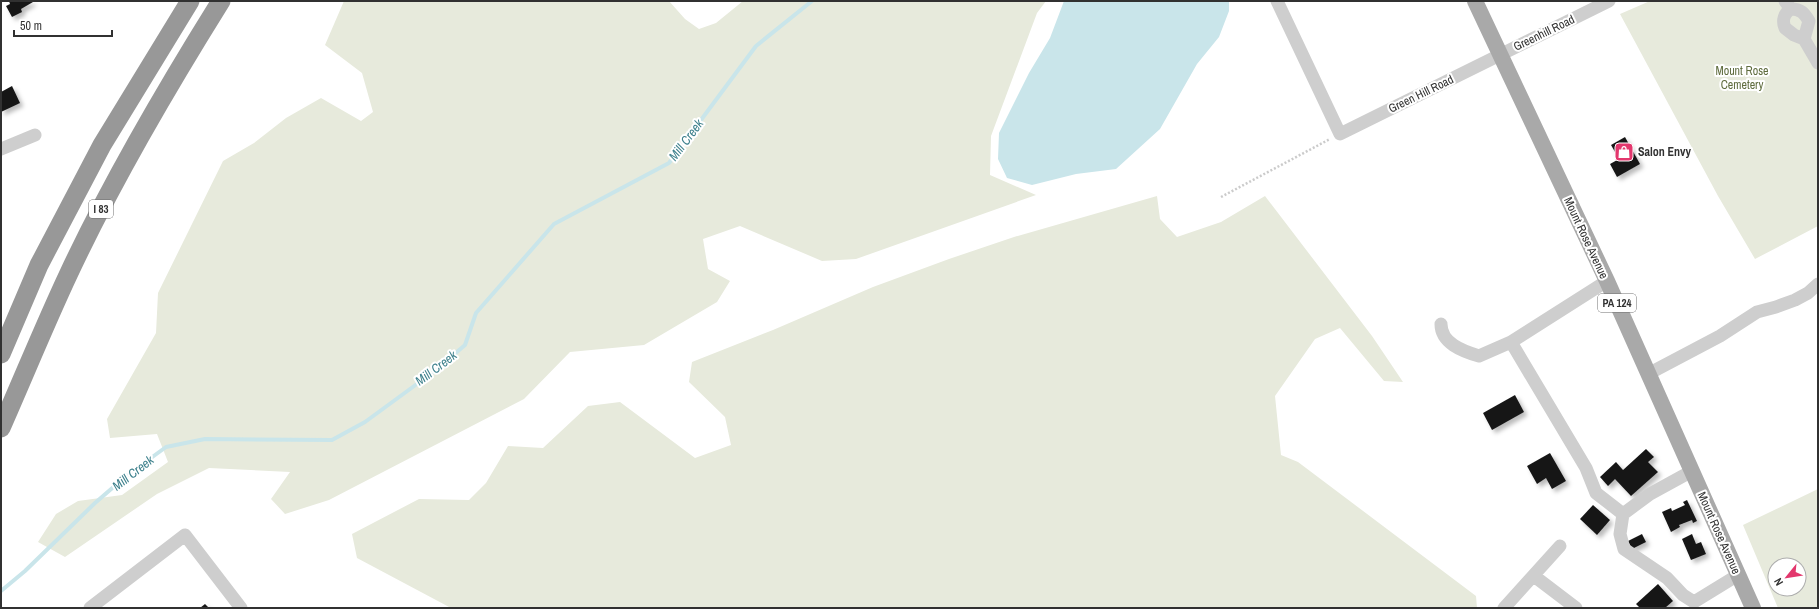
<svg xmlns="http://www.w3.org/2000/svg" width="1819" height="609" viewBox="0 0 1819 609" font-family="'Archivo Narrow',sans-serif">
<style>
.green{fill:#e7eadc;fill-rule:evenodd}
.water{fill:#c9e5ea}
.lines{fill:none;stroke-linecap:round;stroke-linejoin:round}
.stream{stroke:#c9e5ea;stroke-width:4}
.building{fill:#181818;filter:url(#shadow)}
.path{stroke:#cbcbcb;stroke-width:2.5;stroke-dasharray:2 2;stroke-linecap:butt}
.minor{stroke:#cecece;stroke-width:13}
.major{stroke:#a9a9a9;stroke-width:16}
.highway{stroke:#989898;stroke-width:19}
.labels{text-anchor:middle;dominant-baseline:central;stroke-width:4;stroke-linejoin:round;paint-order:stroke}
.shield{fill:#fff;stroke:#6f6f6f;stroke-width:1}
.shield-label{font-size:11px;font-weight:bold;fill:#313131}
.street-label{font-size:12px;fill:#313131;stroke:#fff}
.park-label{font-size:12px;fill:#5f6c3e;stroke:#fff}
.poi-label{font-size:12px;font-weight:bold;fill:#313131;stroke:#fff;text-anchor:start}
.water-label{font-size:13px;font-style:italic;fill:#3d808c;stroke:#fff}
</style>
<defs>
<filter id="shadow"><feDropShadow dx="3.5" dy="3.5" stdDeviation="2" flood-color="#0004"/></filter>
</defs>
<rect width="100%" height="100%" fill="#fff"/>
<path class="green" d="M344 1H669L685 19 699 29 716 23 743 1H1046L1037 13 991 136 990 175 1036 195 856 259 822 261 740 226 703 239 708 269 730 281 717 302 644 345 570 352 524 399 329 500 285 514 271 499 290 472 209 468 157 494 65 557 38 542 56 514 78 501 122 495 168 462 157 434 110 438 107 419 156 333 158 293 223 161 254 143 286 118 321 98 361 121 373 112 362 73 325 45Z
M1650 1H1818V226L1755 259 1718 196 1620 14Z
M1157 196 1160 219 1177 237 1221 222 1265 196 1372 336 1403 382 1384 381 1340 328 1315 339 1275 396 1281 455 1298 462 1476 596 1477 608H451L357 558 352 534 419 499 469 500 486 483 508 446 543 448 588 406 620 402 695 458 731 445 725 417 689 382 692 362 773 330 873 287 949 259 1014 237Z
M1818 489V608H1778L1743 525ZM1775 565H1799V589H1775Z"/>
<path class="water" d="M1064 1H1229V11L1219 37 1197 64 1160 129 1116 169 1076 174 1032 185 1007 178 998 159 999 133 1029 73 1050 38Z"/>
<g class="lines">
<path class="stream" d="M1 591 25 571 95 503 125 477 166 447 205 439 332 440 365 422 436 370 465 345 476 313 554 224 669 163 756 46 812 1"/>
</g>
<path class="building" d="M9 1H32L33 2 21 9 22 12 12 17 6 6 10 4Z
M12 86 20 103 1 112V92Z
M1625 137 1640 164 1617 177 1610 164 1619 159 1611 145Z
M1515 395 1524 412 1492 430 1483 413Z
M1646 449 1654 457 1648 462 1658 472 1631 496 1615 479 1608 486 1600 477 1616 462 1623 470Z
M1550 453 1566 481 1552 489 1546 478 1537 484 1527 466Z
M1687 500 1697 521 1693 523 1692 520 1679 525 1680 527 1671 532 1662 512 1671 508 1672 511 1685 505 1683 502Z
M1593 505 1610 520 1597 535 1580 519Z
M1642 534 1646 542 1632 549 1628 541Z
M1692 534 1696 544 1701 542 1706 554 1691 560 1682 539Z
M1658 584 1673 601 1665 608H1640L1636 604Z
M205 604 209 608H200Z"/>
<g class="lines">
<path class="path" d="M1221 197 1330 139"/>
<path class="minor" d="M1277 1 1340 134 1609 1
M1785 1 1791 9C1801 9 1804 13 1809 21L1804 39 1818 63
M1791 9C1784 13 1782 21 1785 28L1794 35 1804 39
M1 149 35 135
M1607 281 1511 342 1586 468 1596 493 1623 514 1650 494 1692 471
M1441 324C1441 343 1462 351 1479 356L1511 342
M1648 374 1720 336 1757 312 1776 307 1795 300 1808 293 1818 284
M1623 514 1620 534 1624 549 1667 578 1683 595 1694 602 1738 575
M1534 576 1576 608
M90 608 185 535 241 608
M1504 608 1560 546"/>
<path class="major" d="M1475 1 1607 281 1753 608"/>
<path class="highway" d="M1 354 39 265 102 145 190 1
M1 428C24 376 45 324 69 273 113 179 166 89 221 1"/>
</g>
<defs>
<g id="shop-square" transform="scale(1)"><rect x="-9" y="-9" width="18" height="18" rx="4" fill="#e3376d" stroke="#fff"/><path d="M-5-2.5h2.3a2.7 3.5 0 0 1 5.4 0H5L5.5 6h-11ZM-1.5-2.5h3a1.5 2.3 0 0 0-3 0Z" fill="#fff"/></g>
</defs>
<g fill-rule="evenodd">
<use href="#shop-square" x="1624" y="152"/>
</g>
<g class="labels">
<g class="shield">
<rect x="89" y="200" width="24" height="18" rx="3"/>
<rect x="1598" y="294" width="38" height="18" rx="3"/>
</g>
<g class="shield-label">
<text x="101" y="209">I 83</text>
<text x="1617" y="303">PA 124</text>
</g>
<g class="street-label">
<text transform="translate(1544 33) rotate(-26)">Greenhill Road</text>
<text transform="translate(1421 94) rotate(-26)">Green Hill Road</text>
<text transform="translate(1586 238) rotate(65)">Mount Rose Avenue</text>
<text transform="translate(1719 533) rotate(66)">Mount Rose Avenue</text>
</g>
<g class="park-label">
<text x="1742" y="71">Mount Rose<tspan x="1742" dy="14">Cemetery</tspan></text>
</g>
<g class="poi-label">
<text x="1638" y="152">Salon Envy</text>
</g>
<g class="water-label">
<text transform="translate(686 140) rotate(-53)">Mill Creek</text>
<text transform="translate(436 368) rotate(-37)">Mill Creek</text>
<text transform="translate(133 473) rotate(-38)">Mill Creek</text>
</g>
</g>
<rect width="1819" height="609" fill="none" stroke="#313131" stroke-width="4"/>
<g transform="translate(1787 577) rotate(240)"><circle r="19" fill="#ffffff" stroke="#adadad"/>
<path d="M0-3L7 15L0 10L-7 15Z" fill="#e3376d"/>
<text y="-6" font-size="11" font-weight="bold" text-anchor="middle" fill="#313131">N</text>
</g>
<path d="M14 30v6h98v-6" fill="none" stroke="#313131" stroke-width="2"/>
<text x="20" y="30" font-size="12" fill="#313131" stroke="#ffffff" stroke-width="3" paint-order="stroke">50 m</text>
</svg>
